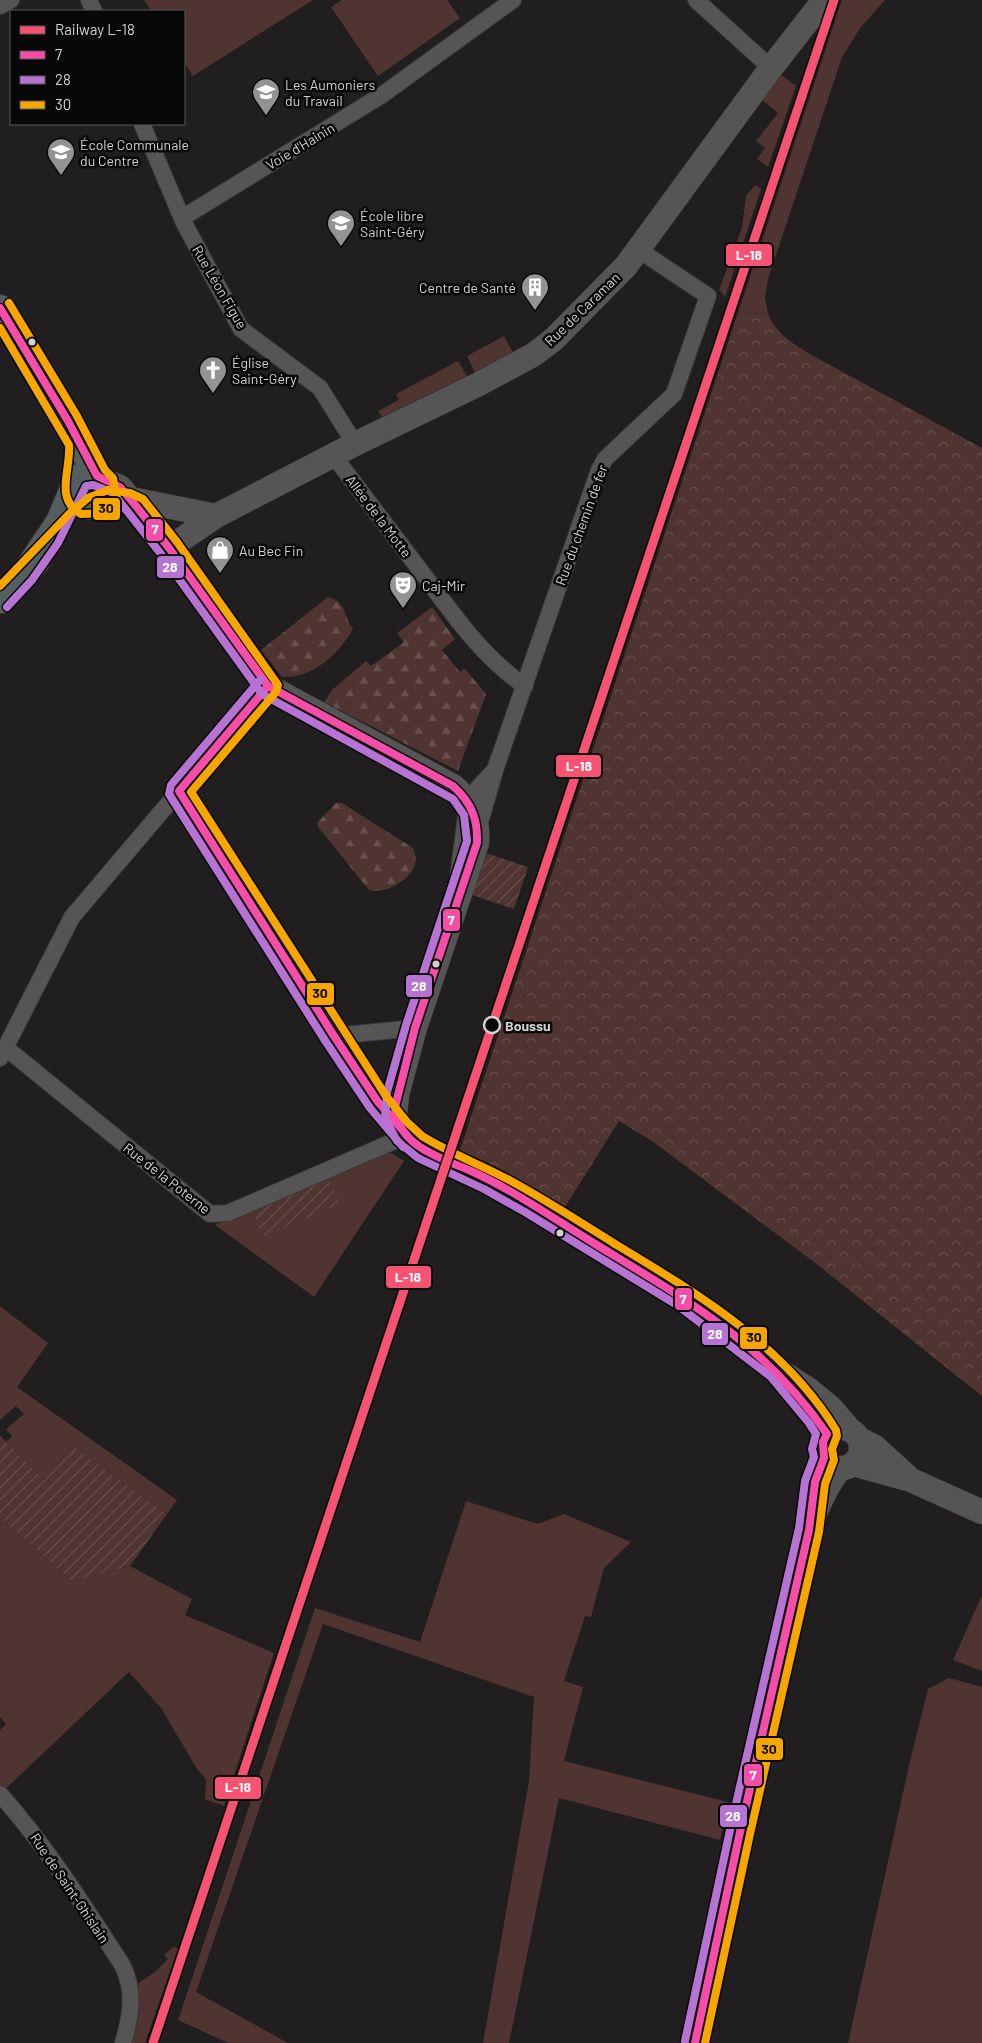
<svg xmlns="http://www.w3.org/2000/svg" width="982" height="2043" viewBox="0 0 982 2043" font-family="Barlow,sans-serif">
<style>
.grass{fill:#4f3431}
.forest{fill:url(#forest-firs)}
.park{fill:url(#park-crowns)}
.garden{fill:url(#garden-furrows)}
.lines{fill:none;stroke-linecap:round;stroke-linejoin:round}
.street-casing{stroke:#393838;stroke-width:18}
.secondary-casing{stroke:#393838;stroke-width:25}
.primary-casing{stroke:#393838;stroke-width:28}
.street{stroke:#565555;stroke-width:16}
.secondary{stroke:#565555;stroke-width:24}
.primary{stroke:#565f5f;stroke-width:26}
.bus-1-casing{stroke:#090808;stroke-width:11}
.bus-2-casing{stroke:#090808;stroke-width:11}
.bus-3-casing{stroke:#090808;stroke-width:11}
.bus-1{stroke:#f54da8;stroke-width:8}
.bus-2{stroke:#b673d3;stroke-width:8}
.bus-3{stroke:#f7a600;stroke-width:8}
.rail-1-casing{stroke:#090808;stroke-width:12}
.rail-1{stroke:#f65372;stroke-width:9}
.bus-dot{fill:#d3d0d0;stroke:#090808;stroke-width:2}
.stop-dot{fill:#090808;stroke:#d3d0d0;stroke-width:2.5}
.labels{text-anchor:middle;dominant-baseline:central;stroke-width:5;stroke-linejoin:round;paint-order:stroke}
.poi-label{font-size:14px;fill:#d3d0d0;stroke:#090808;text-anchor:start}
.street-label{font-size:14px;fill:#d3d0d0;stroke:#090808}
.stop-label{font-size:14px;font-weight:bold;fill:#d3d0d0;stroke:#090808;text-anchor:start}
.line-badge{stroke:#090808;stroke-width:2}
.badge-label{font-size:14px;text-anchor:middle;font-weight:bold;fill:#fff}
.pale-badge-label{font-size:14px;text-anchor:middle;font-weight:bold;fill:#111}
</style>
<defs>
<pattern id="forest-firs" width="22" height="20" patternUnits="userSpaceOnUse" patternTransform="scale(1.25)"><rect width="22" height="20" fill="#4f3431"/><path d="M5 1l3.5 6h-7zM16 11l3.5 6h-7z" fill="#67504e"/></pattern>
<pattern id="park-crowns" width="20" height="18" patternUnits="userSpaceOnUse" patternTransform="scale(1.25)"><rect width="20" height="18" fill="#4f3431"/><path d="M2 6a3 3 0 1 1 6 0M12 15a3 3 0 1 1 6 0" fill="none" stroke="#67504e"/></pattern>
<pattern id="garden-furrows" width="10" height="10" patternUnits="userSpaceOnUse" patternTransform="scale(1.25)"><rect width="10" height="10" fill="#4f3431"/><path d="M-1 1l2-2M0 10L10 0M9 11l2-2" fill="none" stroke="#67504e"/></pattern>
</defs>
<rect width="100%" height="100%" fill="#201e1e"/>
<path class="grass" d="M144 0H313L193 76 184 62V11H152Z
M342 0H447L460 18 378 76 331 7Z
M842 0H885L861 27 842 57 768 279 765 298 768 314 738 313Z
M780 74 796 86 768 167 757 159 765 148 756 141 778 113 762 100Z
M755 185 761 189 725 297 719 290 742 228 746 196Z
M504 336 513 353 475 373 467 356Z
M458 361 467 376 382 417 378 411 399 400 396 394Z
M386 1150 404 1161 314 1297 215 1225 251 1207 264 1237 328 1176Z
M0 1306 48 1343 17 1387 177 1500 167 1514 72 1446 45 1480 6 1442 12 1436 6 1429 24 1414 16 1406 0 1420Z
M466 1501 538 1524 564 1514 631 1542 604 1568 591 1617 585 1616 564 1681 583 1687 564 1761 728 1802 720 1840 559 1798 509 2043H483L529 1781 534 1697 323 1624 196 1992 288 2043H228L178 2020 315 1608 420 1642Z
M0 1518 72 1582 130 1566 192 1599 185 1615 274 1653 224 1806 205 1799 206 1779 197 1769 161 1708 129 1672 0 1794V1730L6 1724 0 1717Z
M982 1595V1671L953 1660Z
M949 1678 982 1687V2043H848L910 1761 928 1689Z
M173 1947 178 1948 145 2043H123L131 1988 155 1972 168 1959 164 1955Z"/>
<path class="forest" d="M328 597C346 601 344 617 353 629 339 654 312 679 282 677L261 650Z
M432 607 455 639 442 650 460 672 465 669 486 694 458 771 324 702 332 690 366 661 371 666 404 642 397 633Z
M336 803H342L413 848C415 854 417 858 415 864 411 880 384 895 369 890L318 827 317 823Z"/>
<path class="park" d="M738 313 768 314C776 333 790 341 808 353L982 448V1396L814 1262 652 1141 619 1121 563 1210 460 1150Z"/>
<path class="garden" d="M486 853 528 867 514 909 472 895Z
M328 1176 340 1204 263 1237 251 1207Z
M0 1436 45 1480 72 1446 167 1514 130 1566 72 1582 0 1518Z"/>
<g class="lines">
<g class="street-casing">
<path id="street" d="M89 0 94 11
M696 0 771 68
M0 6 11 0
M142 124 184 223 241 329 320 388 355 444
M182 218 382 95 513 0
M333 455C363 495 393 534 423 574 453 614 483 658 525 686
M478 829 496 767 599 470 605 459 674 394 708 296 639 250
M458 877 467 809 478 788 494 771
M334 1036 415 1028
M6 1048 210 1214 228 1213 406 1136
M0 1058 72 917 179 791
M0 1794C47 1847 84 1906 123 1966 135 1992 131 2016 123 2043"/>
</g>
<g class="secondary-casing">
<path id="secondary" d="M103 480 120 487 136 506 169 548 268 686 453 786C472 801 479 819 477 843L415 1028 397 1095 395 1116 402 1130
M131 499 216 516
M169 548 216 516 355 444 477 385 533 355 553 340 626 266 771 68 824 0
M268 686 179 791 378 1102 406 1136 423 1149 489 1180 530 1203 683 1297 777 1369 808 1389 831 1408 850 1430
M821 1448a20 20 0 1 1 40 0a20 20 0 1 1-40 0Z
M859 1439 875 1447 910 1479
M853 1464 911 1480 982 1512
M695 2043C721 1921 748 1798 775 1676 789 1611 800 1521 840 1468"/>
</g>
<g class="primary-casing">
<path id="primary" d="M0 308 68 421 97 476
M24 574 59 522 76 482 81 476 89 474C107 475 111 493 99 504L89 506 76 498 74 488
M0 600 36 562"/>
</g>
<use href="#street" class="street"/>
<use href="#secondary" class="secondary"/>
<use href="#primary" class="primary"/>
<g class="bus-1-casing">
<path id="bus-1" d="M0 308 68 421 97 476 120 487 136 506 169 548 268 686 453 786C471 802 478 819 477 843L415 1028 395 1107C397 1146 441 1158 471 1171 513 1190 553 1218 592 1242 685 1299 764 1342 827 1434L823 1442 824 1458 815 1482 809 1530 740 1832 695 2043
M268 686 179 791 334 1036 378 1102 411 1140"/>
</g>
<g class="bus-2-casing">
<path id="bus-2" d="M7 607 32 580 58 543 86 486 93 485 111 492 116 497 161 554 262 694 453 799 464 815 467 841 406 1025 387 1092 385 1118 397 1141 418 1158 484 1189 525 1212 677 1305 770 1376 809 1423 816 1434 812 1449 814 1457 805 1481 799 1528 730 1830 685 2041
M260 680 171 785 169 794 326 1042 370 1108 403 1147"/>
</g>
<g class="bus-3-casing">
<path id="bus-3" d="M0 328 69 445C71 470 54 499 81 514L103 513 116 496 113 478 105 470 77 416 9 303
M0 586 70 513 88 498 108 490 130 493 143 499 177 542 278 685 276 692 191 792 386 1096 407 1122 422 1136C451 1154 482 1165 511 1181 546 1200 580 1222 615 1244 698 1294 784 1345 836 1430L837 1436 832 1449 834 1460 825 1484 819 1532 750 1834 705 2043"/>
</g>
<use href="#bus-1" class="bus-1"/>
<use href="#bus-2" class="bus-2"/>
<use href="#bus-3" class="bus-3"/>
<g class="rail-1-casing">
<path id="rail-1" d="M153 2043 834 0"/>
</g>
<use href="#rail-1" class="rail-1"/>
</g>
<defs>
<g id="school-pin" transform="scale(1.4375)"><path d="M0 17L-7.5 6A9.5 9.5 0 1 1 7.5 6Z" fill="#949292" stroke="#090808"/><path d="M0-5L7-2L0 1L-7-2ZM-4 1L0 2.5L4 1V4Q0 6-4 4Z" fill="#fff"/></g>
<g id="building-pin" transform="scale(1.4375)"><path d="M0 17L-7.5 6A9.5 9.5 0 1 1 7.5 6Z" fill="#949292" stroke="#090808"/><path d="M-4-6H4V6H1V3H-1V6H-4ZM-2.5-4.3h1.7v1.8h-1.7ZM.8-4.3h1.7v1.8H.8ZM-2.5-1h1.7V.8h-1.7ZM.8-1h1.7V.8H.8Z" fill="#fff"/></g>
<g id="church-pin" transform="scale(1.4375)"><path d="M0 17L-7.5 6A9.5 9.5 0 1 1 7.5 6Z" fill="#949292" stroke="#090808"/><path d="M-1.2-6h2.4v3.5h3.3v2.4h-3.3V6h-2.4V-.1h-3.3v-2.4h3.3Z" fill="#fff"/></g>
<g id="shop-pin" transform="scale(1.4375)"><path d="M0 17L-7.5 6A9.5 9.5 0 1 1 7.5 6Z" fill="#949292" stroke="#090808"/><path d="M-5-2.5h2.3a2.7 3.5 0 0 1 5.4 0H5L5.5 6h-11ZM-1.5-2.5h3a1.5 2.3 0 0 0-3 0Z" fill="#fff"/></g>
<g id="theatre-pin" transform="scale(1.4375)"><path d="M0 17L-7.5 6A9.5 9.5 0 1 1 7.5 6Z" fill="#949292" stroke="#090808"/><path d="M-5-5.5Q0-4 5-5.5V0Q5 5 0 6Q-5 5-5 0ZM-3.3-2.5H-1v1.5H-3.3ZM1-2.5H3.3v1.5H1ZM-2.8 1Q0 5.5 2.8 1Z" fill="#fff"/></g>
</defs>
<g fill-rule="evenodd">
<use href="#school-pin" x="266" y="92"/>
<use href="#school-pin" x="61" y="152"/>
<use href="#school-pin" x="341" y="223"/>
<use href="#building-pin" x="535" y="287"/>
<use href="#church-pin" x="213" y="370"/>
<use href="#shop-pin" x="220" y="550"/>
<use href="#theatre-pin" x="403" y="585"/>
</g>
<g class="bus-dot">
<circle cx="32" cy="342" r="4.5"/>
<circle cx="436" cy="964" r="4.5"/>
<circle cx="560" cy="1233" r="4.5"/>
</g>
<circle class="stop-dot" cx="492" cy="1025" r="8"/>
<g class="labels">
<g class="poi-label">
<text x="285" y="84">Les Aumoniers<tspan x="285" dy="16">du Travail</tspan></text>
<text x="80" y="144">École Communale<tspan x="80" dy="16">du Centre</tspan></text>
<text x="360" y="215">École libre<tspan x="360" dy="16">Saint-Géry</tspan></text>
<text x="516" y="287" text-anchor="end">Centre de Santé</text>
<text x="232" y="362">Église<tspan x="232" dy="16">Saint-Géry</tspan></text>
<text x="239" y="550">Au Bec Fin</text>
<text x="422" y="585">Caj-Mir</text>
</g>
<g class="street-label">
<text transform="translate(300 146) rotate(-31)">Voie d'Hainin</text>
<text transform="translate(220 287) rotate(60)">Rue Léon Figue</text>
<text transform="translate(582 309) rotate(-44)">Rue de Caraman</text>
<text transform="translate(379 516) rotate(53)">Allée de la Motte</text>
<text transform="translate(581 525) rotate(-70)">Rue du chemin de fer</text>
<text transform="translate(167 1178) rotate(38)">Rue de la Poterne</text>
<text transform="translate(70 1888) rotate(56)">Rue de Saint-Ghislain</text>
</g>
<g class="stop-label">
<text x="505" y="1025">Boussu</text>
</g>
</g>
<g class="line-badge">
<rect x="725" y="243" width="48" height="24" rx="5" fill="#f65372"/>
<rect x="92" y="497" width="29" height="24" rx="5" fill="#f7a600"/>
<rect x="145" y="518" width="19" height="24" rx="5" fill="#f54da8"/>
<rect x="156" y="555" width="29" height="24" rx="5" fill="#b673d3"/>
<rect x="555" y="754" width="47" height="24" rx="5" fill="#f65372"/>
<rect x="442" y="908" width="19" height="24" rx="5" fill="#f54da8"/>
<rect x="405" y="974" width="28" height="24" rx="5" fill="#b673d3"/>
<rect x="306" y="982" width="29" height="24" rx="5" fill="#f7a600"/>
<rect x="385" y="1265" width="47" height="24" rx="5" fill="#f65372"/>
<rect x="674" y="1287" width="19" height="24" rx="5" fill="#f54da8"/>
<rect x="701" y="1322" width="28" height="24" rx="5" fill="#b673d3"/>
<rect x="739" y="1326" width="29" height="24" rx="5" fill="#f7a600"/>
<rect x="755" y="1737" width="29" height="24" rx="5" fill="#f7a600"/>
<rect x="743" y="1763" width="20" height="24" rx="5" fill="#f54da8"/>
<rect x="214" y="1776" width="48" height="24" rx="5" fill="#f65372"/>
<rect x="719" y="1804" width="29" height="24" rx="5" fill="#b673d3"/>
</g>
<g class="badge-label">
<text x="749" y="260">L-18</text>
<text x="155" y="534">7</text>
<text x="170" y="572">28</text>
<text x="579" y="771">L-18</text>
<text x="451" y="925">7</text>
<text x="419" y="991">28</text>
<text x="408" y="1282">L-18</text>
<text x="683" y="1304">7</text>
<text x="715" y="1339">28</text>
<text x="753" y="1780">7</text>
<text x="238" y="1792">L-18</text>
<text x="733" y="1821">28</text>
</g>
<g class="pale-badge-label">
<text x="106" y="513">30</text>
<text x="320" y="998">30</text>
<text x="754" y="1342">30</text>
<text x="769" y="1754">30</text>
</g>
<rect x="10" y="10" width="175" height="115" fill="#090808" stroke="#5a5858"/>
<rect x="20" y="26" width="25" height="8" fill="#f65372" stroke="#5a5858"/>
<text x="55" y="35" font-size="15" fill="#d3d0d0">Railway L-18</text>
<rect x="20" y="51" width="25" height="8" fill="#f54da8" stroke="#5a5858"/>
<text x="55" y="60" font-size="15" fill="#d3d0d0">7</text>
<rect x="20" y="76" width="25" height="8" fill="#b673d3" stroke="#5a5858"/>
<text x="55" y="85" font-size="15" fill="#d3d0d0">28</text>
<rect x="20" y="101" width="25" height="8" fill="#f7a600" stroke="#5a5858"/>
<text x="55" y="110" font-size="15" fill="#d3d0d0">30</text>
</svg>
